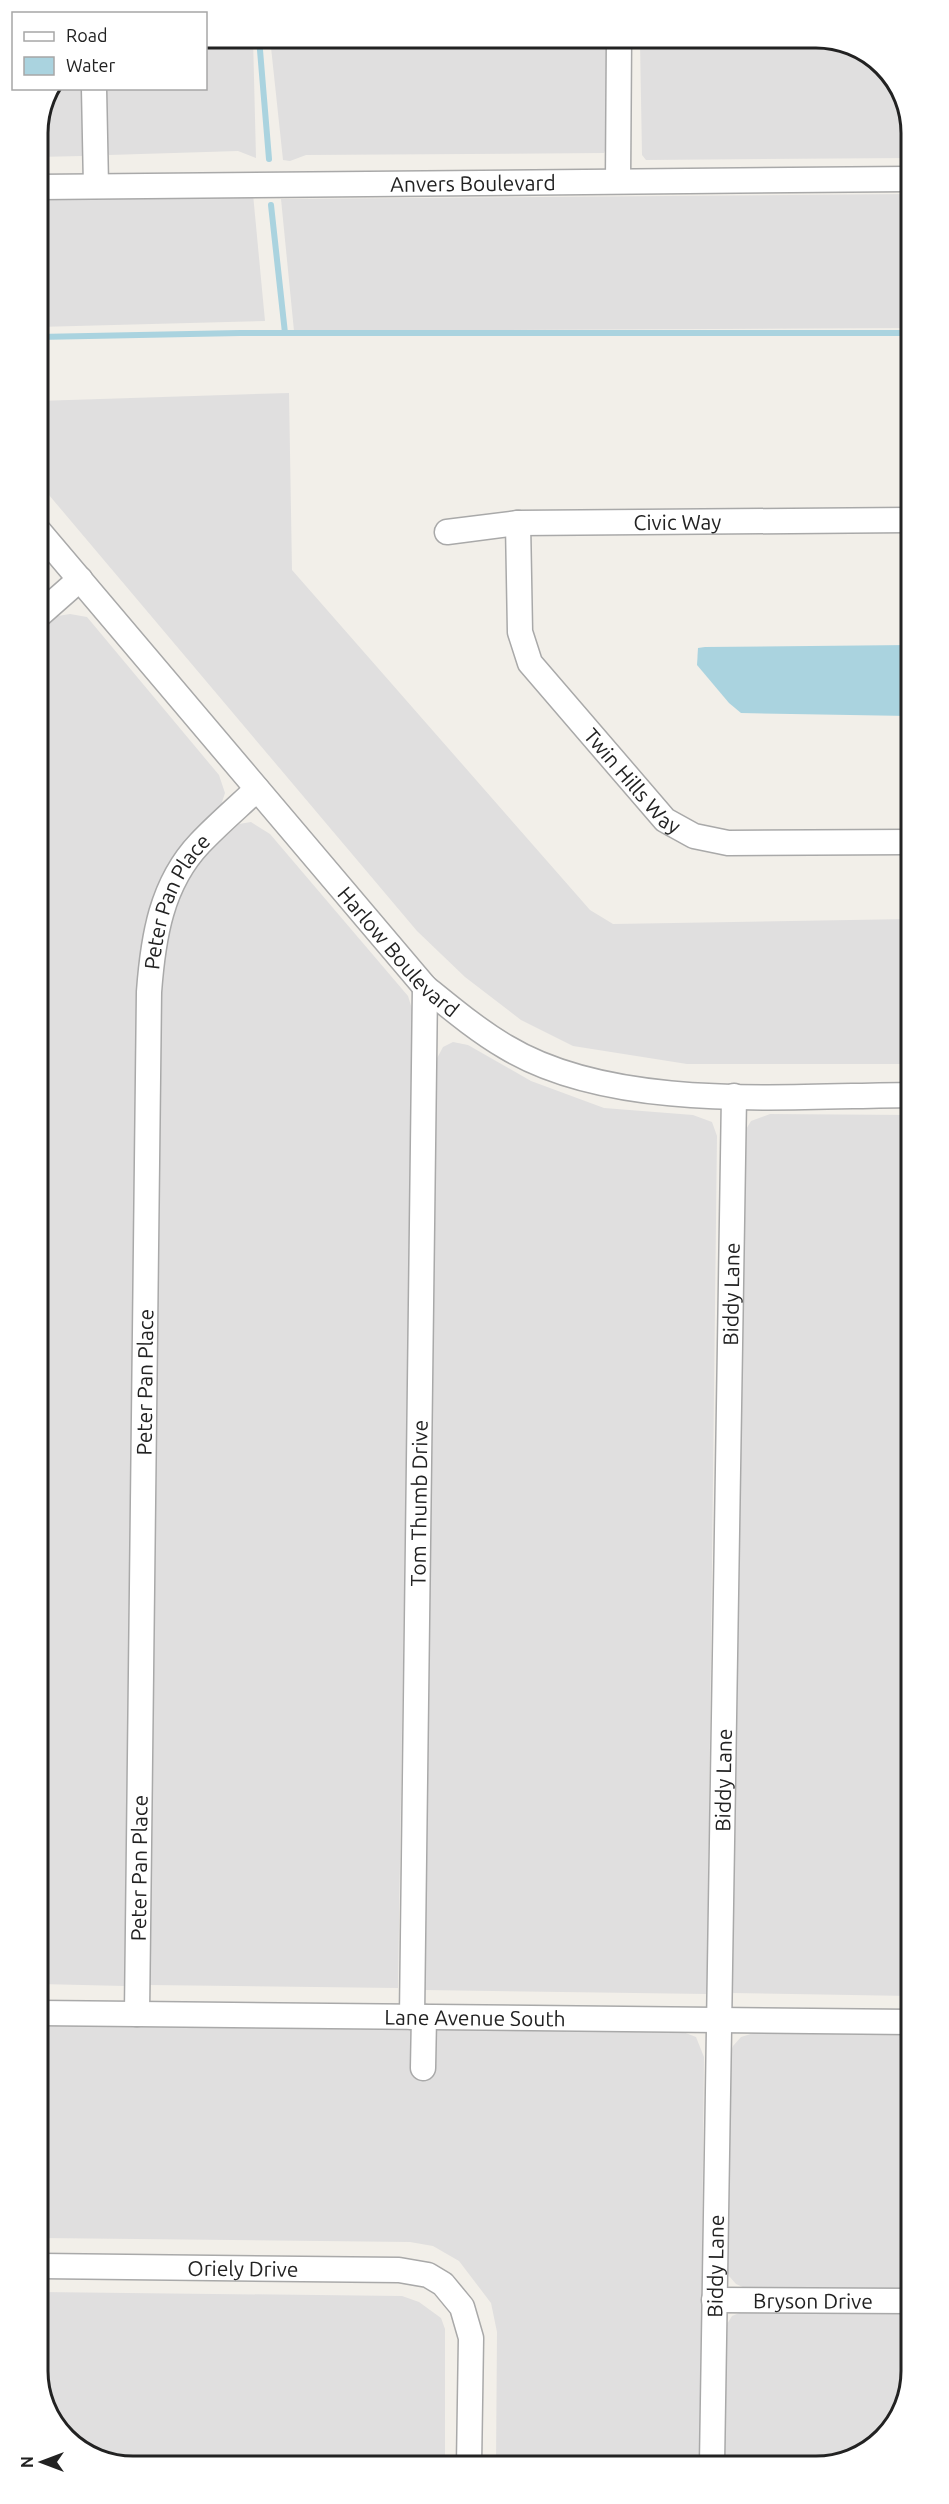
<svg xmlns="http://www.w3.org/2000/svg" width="949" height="2504" viewBox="0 0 949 2504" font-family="Ubuntu,sans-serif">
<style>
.residential{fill:#e0dfdf}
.education{fill:#ffffe5}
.water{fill:#aad3df}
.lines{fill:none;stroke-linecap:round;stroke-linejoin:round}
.stream{stroke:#aad3df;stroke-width:6}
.minor-casing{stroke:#a9a9a9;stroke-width:27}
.minor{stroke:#fff;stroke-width:24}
.labels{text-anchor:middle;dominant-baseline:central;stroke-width:4.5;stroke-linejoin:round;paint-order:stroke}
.street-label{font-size:21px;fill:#222;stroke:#fff}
.rim{fill:none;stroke:#222;stroke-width:3}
</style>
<rect width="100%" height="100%" fill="#f2efe9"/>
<path class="residential" d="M206 38H253L256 158 238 151 109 155 105 148 104 89 206 88Z
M270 38H606L607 146 604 153 306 155 290 161 283 160Z
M823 38 879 61 908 108V158L646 160 642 155 640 42Z
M55 89H83L84 148 82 156 38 157V127Z
M253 194 265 321 38 327V199Z
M908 194V328L294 331 281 199Z
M289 393 292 570 590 910 613 924 909 919 910 1064H687L573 1046 521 1020 465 977 417 931 38 482V401Z
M38 561 46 571 47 587 38 601Z
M70 614 87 617 219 775 225 793 221 805 195 829 163 873 145 921 139 971 125 1986 40 1984 38 632 58 616Z
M251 822 270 834 408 996 413 1012 398 1988 150 1985 162 963 178 894 203 857 239 824Z
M453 1042 468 1045 531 1081 604 1108 693 1115 712 1122 717 1136 707 1994 425 1990 434 1064 443 1047Z
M770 1114 910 1115 911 1996 731 1993 742 1136 751 1121Z
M40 2024 683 2032 696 2037 704 2057 700 2464 496 2465 497 2332 491 2303 459 2261 433 2246 410 2242 41 2238Z
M754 2033 911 2035V2290L745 2288 736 2284 729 2276 725 2263 728 2060 733 2046 741 2037Z
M41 2292 402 2296 419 2302 441 2318 445 2329V2465L127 2466 70 2443 41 2396Z
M744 2311 911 2313V2371L892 2429 841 2463 722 2464 724 2329 732 2316Z"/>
<path class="education" d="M640 38H823L640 42Z"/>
<path class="water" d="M909 645V716L741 713 729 703 697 665 698 648 705 647Z"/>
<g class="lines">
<path class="stream" d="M259 38 269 159
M271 205 285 333
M38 337 240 333H908"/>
<g class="minor-casing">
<g id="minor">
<path d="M94 88 96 186"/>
<path d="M618 181 619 38"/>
<path id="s1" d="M38 187 908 179"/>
<path id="s2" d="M518 523 520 632 530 663 665 820 694 836 728 843 909 842"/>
<path id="s3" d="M38 530 425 987C451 1008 477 1030 506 1047 614 1112 787 1096 910 1095"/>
<path id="s4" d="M447 532 518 523 909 520"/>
<path d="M38 616 80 579"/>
<path id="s5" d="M40 2013 911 2022"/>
<path id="s6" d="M137 2014 149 992C153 938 161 884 200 843 218 824 238 807 257 789"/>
<path id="s7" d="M412 2017 425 987"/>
<path d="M423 2068 424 2017"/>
<path id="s8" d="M41 2266 399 2270 428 2275 443 2284 462 2307 471 2338 469 2465"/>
<path id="s9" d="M714 2300 911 2301"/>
<path id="s10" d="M712 2464 734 1096"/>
</g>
</g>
<use href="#minor" class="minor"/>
</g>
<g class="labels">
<g class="street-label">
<text stroke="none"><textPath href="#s1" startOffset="435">Anvers Boulevard</textPath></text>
<text stroke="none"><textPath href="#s4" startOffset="231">Civic Way</textPath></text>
<text stroke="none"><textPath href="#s2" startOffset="298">Twin Hills Way</textPath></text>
<text stroke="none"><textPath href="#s6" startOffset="1118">Peter Pan Place</textPath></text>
<text stroke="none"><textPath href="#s3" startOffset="555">Harlow Boulevard</textPath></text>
<text stroke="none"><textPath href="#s10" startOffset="1170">Biddy Lane</textPath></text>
<text stroke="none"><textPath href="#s6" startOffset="632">Peter Pan Place</textPath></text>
<text stroke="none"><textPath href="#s7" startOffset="514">Tom Thumb Drive</textPath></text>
<text stroke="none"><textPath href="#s10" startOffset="684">Biddy Lane</textPath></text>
<text stroke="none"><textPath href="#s6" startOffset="146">Peter Pan Place</textPath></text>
<text stroke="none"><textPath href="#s5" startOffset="435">Lane Avenue South</textPath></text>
<text stroke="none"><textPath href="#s10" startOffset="198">Biddy Lane</textPath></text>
<text stroke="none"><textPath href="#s8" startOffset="202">Oriely Drive</textPath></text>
<text stroke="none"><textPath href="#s9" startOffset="99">Bryson Drive</textPath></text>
</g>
</g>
<path d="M0 0H949V2504H0ZM133 48H816A85 85 0 0 1 901 133V2371A85 85 0 0 1 816 2456H133A85 85 0 0 1 48 2371V133A85 85 0 0 1 133 48Z" fill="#fff" fill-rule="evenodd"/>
<path class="rim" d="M133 48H816A85 85 0 0 1 901 133V2371A85 85 0 0 1 816 2456H133A85 85 0 0 1 48 2371V133A85 85 0 0 1 133 48Z"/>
<rect x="12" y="12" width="195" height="78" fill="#ffffff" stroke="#a7a7a7" stroke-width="1.5"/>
<rect x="24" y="32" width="30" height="9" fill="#ffffff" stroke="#a7a7a7" stroke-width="1.5"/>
<text x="66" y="42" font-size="18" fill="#222222">Road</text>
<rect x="24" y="57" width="30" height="18" fill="#aad3df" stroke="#a7a7a7" stroke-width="1.5"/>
<text x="66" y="72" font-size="18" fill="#222222">Water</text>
<g transform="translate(42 2462) rotate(270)" stroke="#ffffff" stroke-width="4.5" paint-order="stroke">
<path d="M0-4.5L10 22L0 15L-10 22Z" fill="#222222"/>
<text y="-9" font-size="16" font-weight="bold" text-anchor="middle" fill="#222222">N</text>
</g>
</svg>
